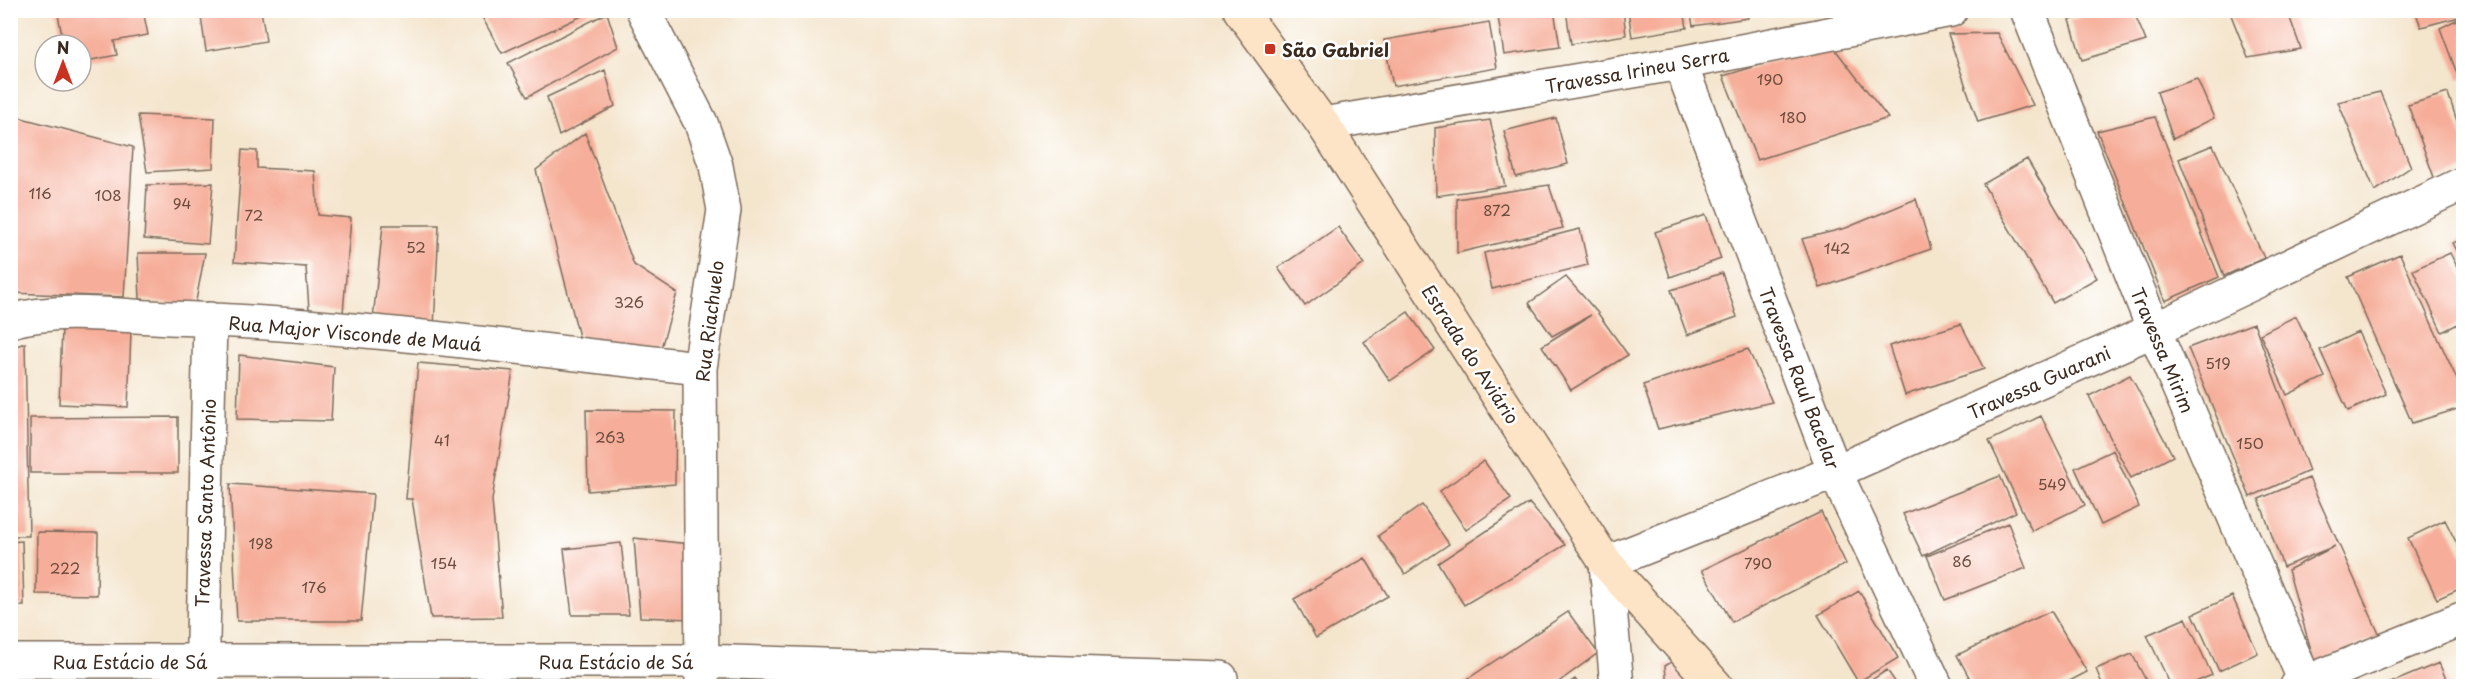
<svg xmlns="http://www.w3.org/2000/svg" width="2474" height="697" viewBox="0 0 2474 697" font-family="'Playpen Sans',sans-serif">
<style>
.building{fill:#f6ad99}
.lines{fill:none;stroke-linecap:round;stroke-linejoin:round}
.street-casing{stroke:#7c6b5b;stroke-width:36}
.secondary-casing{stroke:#7c6b5b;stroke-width:36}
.street{stroke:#fff;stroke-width:33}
.secondary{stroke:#fee4c6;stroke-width:33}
.poi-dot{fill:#c8321e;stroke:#fff;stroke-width:2}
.labels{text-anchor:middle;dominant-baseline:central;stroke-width:5;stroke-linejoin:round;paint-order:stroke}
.number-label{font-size:15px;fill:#6a4b3d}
.poi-label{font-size:18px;font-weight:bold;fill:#3b2a1e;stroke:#fff;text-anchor:start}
.street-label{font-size:18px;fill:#3b2a1e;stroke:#fff}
</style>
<rect width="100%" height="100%" fill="#fff"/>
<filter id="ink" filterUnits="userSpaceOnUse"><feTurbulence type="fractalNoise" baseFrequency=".0167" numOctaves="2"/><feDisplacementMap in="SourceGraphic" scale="12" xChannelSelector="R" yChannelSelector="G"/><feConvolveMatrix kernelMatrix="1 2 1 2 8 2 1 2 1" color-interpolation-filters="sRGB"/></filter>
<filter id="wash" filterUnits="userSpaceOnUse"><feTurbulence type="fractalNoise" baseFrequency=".008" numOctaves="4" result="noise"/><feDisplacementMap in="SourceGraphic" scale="24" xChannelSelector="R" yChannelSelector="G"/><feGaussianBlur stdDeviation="1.35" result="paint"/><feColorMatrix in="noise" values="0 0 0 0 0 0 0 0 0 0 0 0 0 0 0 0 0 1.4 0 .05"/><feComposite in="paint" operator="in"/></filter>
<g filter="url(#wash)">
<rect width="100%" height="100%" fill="#f4e5cd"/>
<g id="blocks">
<path class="building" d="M57 10H143L148 35 114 41 117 55 81 62V45H64Z
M200 10H261L266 41 206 51Z
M496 10H595L502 53 482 17Z
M1497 10H1554L1560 47 1504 55Z
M1566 10H1623L1626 35 1571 44Z
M1628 10H1684L1687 28 1632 37Z
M1690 10H1747L1748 18 1693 26Z
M1751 10H1774V12L1751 15Z
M2109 10H2133L2146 41 2082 60 2070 20Z
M2229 10H2287L2301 49 2248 58Z
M2415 10H2462L2463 16 2421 27Z
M607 13 618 47 527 97 508 63Z
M2464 16V78L2459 79 2440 28Z
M1489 22 1497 68 1393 86 1384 40Z
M1997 33 2033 105 1978 122 1948 34Z
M1831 44 1888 118 1757 160 1723 76Z
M605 70 615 106 559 136 547 97Z
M2197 79 2214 118 2173 139 2157 92Z
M2380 92 2411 167 2375 191 2338 102Z
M2448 93 2464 143V170L2435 180 2408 105Z
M10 115 133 147 124 297 10 293Z
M138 115 215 118 213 168 147 172Z
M2155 117 2219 277 2165 301 2097 131Z
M1556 118 1568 164 1516 177 1504 131Z
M1490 120 1505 186 1436 196 1435 128Z
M585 133 634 265 677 293 661 348 581 344 536 170Z
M2213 145 2264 258 2224 276 2179 159Z
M242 150 257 151V168L315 171 318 215 351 218 343 313 309 309 306 267 234 262Z
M2027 159 2097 278 2053 303 1983 184Z
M213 183 208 244 144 239 147 185Z
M1549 185 1563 228 1457 253V199Z
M1916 199 1931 249 1820 288 1802 239 1846 228Z
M1706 215 1721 259 1670 277 1655 232Z
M383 225H439L434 328 373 319Z
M1338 227 1364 264 1305 306 1278 268Z
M1580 229 1588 265 1492 289 1484 253Z
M2464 238V264L2453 243Z
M138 253H205L195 306 140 299Z
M2450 253 2464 280V321L2442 332 2413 270Z
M2400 254 2464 395V407L2412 423 2348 277Z
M1722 273 1737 317 1687 335 1671 290Z
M1566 277 1597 312 1628 355 1571 390 1542 346 1591 315 1552 336 1529 303Z
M1408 312 1435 350 1390 381 1364 342Z
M2296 316 2325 377 2287 395 2260 334Z
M2254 323 2309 471 2250 497 2188 348Z
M1961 324 1984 369 1905 395 1889 346Z
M62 329 131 332 128 407 59 404Z
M2358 332 2386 394 2348 411 2320 350Z
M25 343 29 536H10V348Z
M1748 349 1772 402 1658 429 1643 385Z
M239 355 334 367 331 421 237 419Z
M418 363 513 371 492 500 502 617 431 618 412 499H406Z
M2130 375 2173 456 2131 478 2089 396Z
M586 410 676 411 675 484 588 491Z
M2041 416 2085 505 2032 531 1989 441Z
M178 417V473H30V418Z
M2113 450 2139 507 2101 525 2075 468Z
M1484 461 1511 499 1466 530 1440 491Z
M2000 476 2016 512 1923 556 1903 514Z
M2309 478 2380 636 2315 664 2288 570 2335 546 2283 567 2259 499Z
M230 484 373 494 361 621H237Z
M1529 503 1565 545 1464 605 1438 563Z
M1422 505 1449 544 1405 574 1378 536Z
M1821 512 1846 564 1732 622 1702 570Z
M2445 520 2464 558V587L2437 599 2408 538Z
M2008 523 2026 568 1945 600 1927 556Z
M37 532 98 533 97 595 36 594Z
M634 538 689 544 691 619 640 617Z
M22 541 24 606H10V542Z
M621 543 629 615H572L564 549Z
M1365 558 1388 596 1316 638 1294 599Z
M1859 591 1898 658 1858 682 1818 615Z
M2232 596 2258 653 2219 671 2193 614Z
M2051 611 2087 672 2060 686H1974L1957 655Z
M1568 612 1598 653 1553 686H1457Z
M2186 618 2212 675 2186 686H2171L2147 635Z
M1686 653 1708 686H1667L1665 666Z
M2132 654 2149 686H2103L2096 669Z
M2439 663 2449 686H2383Z
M1887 670 1898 686H1862Z
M461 678 462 686H402V679Z
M1575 679 1580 686H1564Z
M732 680 869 682V686H732Z"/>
</g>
</g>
<g filter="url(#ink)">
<use href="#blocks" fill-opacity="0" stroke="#7c6b5b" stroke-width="1.5"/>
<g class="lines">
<g class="street-casing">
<path id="street" d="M643 10 701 123 716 166 724 210 700 368 702 686
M2027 10 2154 330 2307 686
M1680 63 1835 472 1936 686
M1323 124 1680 63 1951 10
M10 321C61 307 117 316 169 318 346 324 523 349 700 368
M10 661H702L1221 678
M202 686 210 319
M1617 686 1606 563 1835 472 2154 330 2464 183
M2297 686 2464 618"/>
</g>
<g class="secondary-casing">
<path id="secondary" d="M1240 10 1323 124 1606 563 1716 686"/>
</g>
<use href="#street" class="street"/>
<use href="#secondary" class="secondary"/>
</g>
</g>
<rect class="poi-dot" x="1264" y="43" width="12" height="12" rx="3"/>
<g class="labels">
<g class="number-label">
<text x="1770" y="78">190</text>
<text x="1793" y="116">180</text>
<text x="40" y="192">116</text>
<text x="108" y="194">108</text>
<text x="182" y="202">94</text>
<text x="1497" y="209">872</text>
<text x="254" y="214">72</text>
<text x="416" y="246">52</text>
<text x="1837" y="247">142</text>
<text x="629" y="301">326</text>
<text x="2218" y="362">519</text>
<text x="610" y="436">263</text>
<text x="442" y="439">41</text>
<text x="2250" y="442">150</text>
<text x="2052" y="483">549</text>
<text x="261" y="542">198</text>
<text x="1962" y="560">86</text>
<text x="444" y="562">154</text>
<text x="1758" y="562">790</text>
<text x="65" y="567">222</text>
<text x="314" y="586">176</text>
</g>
<g class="poi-label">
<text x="1282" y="49">São Gabriel</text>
</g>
<g class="street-label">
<text transform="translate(1637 70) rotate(-10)">Travessa Irineu Serra</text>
<text transform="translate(709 321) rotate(-83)">Rua Riachuelo</text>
<text transform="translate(355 333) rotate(5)">Rua Major Visconde de Mauá</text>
<text transform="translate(2163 350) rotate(67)">Travessa Mirim</text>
<text transform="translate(1471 354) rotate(57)">Estrada do Aviário</text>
<text transform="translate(1800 378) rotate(69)">Travessa Raul Bacelar</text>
<text transform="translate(2039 382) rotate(-24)">Travessa Guarani</text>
<text transform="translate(205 503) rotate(-88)">Travessa Santo Antônio</text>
<text x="130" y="661">Rua Estácio de Sá</text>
<text x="616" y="661">Rua Estácio de Sá</text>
</g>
</g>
<rect width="2474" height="697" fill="none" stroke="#fff" stroke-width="36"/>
<g transform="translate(63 63)"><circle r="28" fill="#ffffff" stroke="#b1aaa5" stroke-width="1.5"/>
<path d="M0-4.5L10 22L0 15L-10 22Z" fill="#c8321e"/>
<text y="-9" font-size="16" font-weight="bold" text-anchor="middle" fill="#3b2a1e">N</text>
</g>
</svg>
